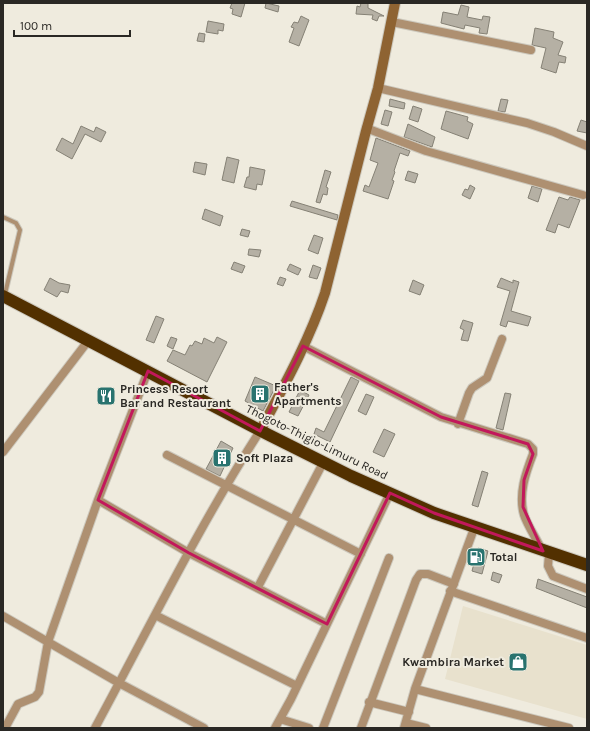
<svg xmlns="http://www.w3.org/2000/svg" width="590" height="731" viewBox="0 0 590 731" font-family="Karla,sans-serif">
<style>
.built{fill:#e8e1cd}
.building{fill:#b5b0a4;stroke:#858175}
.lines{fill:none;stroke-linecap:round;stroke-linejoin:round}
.lane-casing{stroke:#ccc8bd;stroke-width:6}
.street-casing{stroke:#ccc8bd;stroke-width:10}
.secondary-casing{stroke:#ccc8bd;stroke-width:12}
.highway-casing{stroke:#ccc8bd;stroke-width:14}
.lane{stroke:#ae9071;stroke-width:4}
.street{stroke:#ae9071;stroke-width:8}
.secondary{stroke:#8e6332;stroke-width:10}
.highway{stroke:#523000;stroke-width:12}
.marked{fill:none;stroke:#c2185b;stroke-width:3;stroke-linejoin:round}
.labels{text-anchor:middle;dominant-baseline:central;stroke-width:4;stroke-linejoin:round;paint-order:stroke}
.poi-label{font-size:12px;font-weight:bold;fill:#2a2824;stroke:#efebde;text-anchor:start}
.street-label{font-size:12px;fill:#2a2824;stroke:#efebde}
</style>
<rect width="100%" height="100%" fill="#efebde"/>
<path class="built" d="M463 606 587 645V719L445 679Z"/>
<path class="building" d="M232 3H245L241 17 232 14 233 9 230 8Z
M266 3 279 6 278 12 265 8Z
M361 3H368V8L384 16H379L377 21 372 19 373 15 356 14 357 6 360 7Z
M461 5 469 7 467 17 482 20 483 16 490 17 487 34 479 33 480 28 465 25 464 29 441 23 443 12 458 15Z
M301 16 309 20 299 46 289 42 294 28 291 27 294 22 298 23Z
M208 21 224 24 223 31 218 30V34L206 32Z
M535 28 554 32 553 38 563 42 558 55 566 57 565 63 559 62 556 73 541 68 546 48 532 45Z
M199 33 205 34 204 42 197 41Z
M390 99 405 103 404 109 389 106Z
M501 99 508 100 505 112 498 111Z
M413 106 422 109 418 122 409 119Z
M385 110 392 112 388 126 381 124Z
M446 111 468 117 467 121 473 124 468 139 441 129Z
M581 120 587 122V133L577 131Z
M408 124 435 137 432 147 404 137Z
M81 126 94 132 96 127 106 132 101 142 85 134 72 159 56 150 62 138 73 144Z
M376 138 410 151 408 156 400 153 394 171 395 172 392 180 394 181 388 199 363 191 365 185 369 187 378 163 370 160Z
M227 157 239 160 234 183 222 180Z
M195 162 207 164 205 175 193 172Z
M250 167 265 170 262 185 257 184 256 190 244 187 247 177H249Z
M325 170 331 172 326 187 328 188 327 195 323 194 320 203 316 202Z
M408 171 418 174 415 183 405 180Z
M470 185 475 188 470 199 462 195 465 189 468 190Z
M532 186 542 189 538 202 528 198Z
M559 197 568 200 570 197 580 200 569 228 558 224 555 233 546 230Z
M292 201 338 215 337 220 290 206Z
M205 209 223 216 220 226 202 219Z
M242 229 250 231 248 237 240 235Z
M314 235 323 238 318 254 308 250Z
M249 249 261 250 259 257 248 255Z
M234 262 245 266 242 273 231 269Z
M290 264 301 269 298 275 287 270Z
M313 265 321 268 317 279 309 277Z
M280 277 286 279 283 286 277 284Z
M50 278 59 283 70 285 68 293 61 291 57 297 44 290Z
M501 278 513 283V280L519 282 511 311 531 317 528 326 508 321 506 327 500 325 510 291 497 287Z
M413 280 424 285 420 295 409 291Z
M156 316 164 319 154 343 146 340Z
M463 320 473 323 468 341 461 340 464 330 460 328Z
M171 337 177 339 173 349 167 346Z
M217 337 227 342 207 382 167 361 173 350 185 355 190 345 192 346 195 341 202 344 204 338 214 343Z
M255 377 276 386 263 411 245 401Z
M351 377 359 381 330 442 314 434 316 428 324 432Z
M300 390 309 395 298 416 289 412Z
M505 393 511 394 503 430 496 428Z
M366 394 374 397 366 415 358 411Z
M384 429 395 434 384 457 373 452Z
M221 441 233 448 220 476 206 469Z
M482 471 488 473 478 507 472 505Z
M478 548 488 551 482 574 472 571Z
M493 572 502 575 499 583 491 580Z
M538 579 587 597V608L536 588Z"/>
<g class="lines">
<g class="lane-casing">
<path id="lane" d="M3 217 16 223 20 230 5 294"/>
</g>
<g class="street-casing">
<path id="street" d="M392 22 531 50
M378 88 527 123 554 132 587 146
M366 128 426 151 583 195
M303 346 441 417 528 444 533 449V454C526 472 518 494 524 515 528 527 537 539 542 551
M458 424 469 393 472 388 487 378 502 339
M3 452 88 341
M167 455 361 554
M98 500 189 553 327 624
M549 554 548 566 553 576 587 589
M258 587 324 461
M450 591 587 638
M155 615 297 686
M3 616 119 683 204 728
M415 689 569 728
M369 702 409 712
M280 719 309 728
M406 723 426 728
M5 728 18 704 35 697 39 692 48 642 98 500 148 371
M95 728C149 628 199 526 260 431
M275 728 291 699 390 493
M323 728 389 558
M361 728 416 580 420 574H428L454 584
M404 728 415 689 475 526"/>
</g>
<g class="secondary-casing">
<path id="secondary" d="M260 431C284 386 309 341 325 293L366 131 378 88 395 3"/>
</g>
<g class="highway-casing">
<path id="highway" d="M3 296 269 435 351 476 434 513 587 565"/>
</g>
<use href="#lane" class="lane"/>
<use href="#street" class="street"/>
<use href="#secondary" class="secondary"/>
<use href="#highway" class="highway"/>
</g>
<path class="marked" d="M303 346 441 417 528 444 533 454 524 480 523 507 543 551 434 513 390 493 327 624 189 553 98 500 148 371 260 431Z"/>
<defs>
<g id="building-square" transform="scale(1)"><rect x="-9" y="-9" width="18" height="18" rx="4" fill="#29736f" stroke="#efebde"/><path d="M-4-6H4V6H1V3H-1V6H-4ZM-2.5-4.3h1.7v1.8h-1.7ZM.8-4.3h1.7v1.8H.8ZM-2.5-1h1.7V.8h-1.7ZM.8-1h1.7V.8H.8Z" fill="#fff"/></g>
<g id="restaurant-square" transform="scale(1)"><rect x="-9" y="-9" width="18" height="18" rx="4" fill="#29736f" stroke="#efebde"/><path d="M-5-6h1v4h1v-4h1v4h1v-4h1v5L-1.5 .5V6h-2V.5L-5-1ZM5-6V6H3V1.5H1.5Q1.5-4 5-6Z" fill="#fff"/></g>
<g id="fuel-square" transform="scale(1)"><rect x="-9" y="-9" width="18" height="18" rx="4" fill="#29736f" stroke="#efebde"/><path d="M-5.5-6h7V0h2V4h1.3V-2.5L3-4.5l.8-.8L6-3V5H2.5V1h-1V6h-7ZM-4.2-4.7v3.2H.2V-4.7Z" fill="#fff"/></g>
<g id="shop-square" transform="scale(1)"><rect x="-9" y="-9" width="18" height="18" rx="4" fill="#29736f" stroke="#efebde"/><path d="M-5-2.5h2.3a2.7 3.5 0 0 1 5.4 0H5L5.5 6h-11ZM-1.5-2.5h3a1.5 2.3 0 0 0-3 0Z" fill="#fff"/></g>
</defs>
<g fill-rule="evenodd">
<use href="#building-square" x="260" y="394"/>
<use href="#restaurant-square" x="106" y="396"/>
<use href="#building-square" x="222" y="458"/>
<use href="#fuel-square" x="476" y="557"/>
<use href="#shop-square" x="518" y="662"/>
</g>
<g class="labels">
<g class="poi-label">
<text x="274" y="387">Father's<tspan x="274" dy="14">Apartments</tspan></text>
<text x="120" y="389">Princess Resort<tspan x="120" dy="14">Bar and Restaurant</tspan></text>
<text x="236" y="458">Soft Plaza</text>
<text x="490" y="557">Total</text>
<text x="504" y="662" text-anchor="end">Kwambira Market</text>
</g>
<g class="street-label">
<text transform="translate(317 442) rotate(26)">Thogoto-Thigio-Limuru Road</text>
</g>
</g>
<rect width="590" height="731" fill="none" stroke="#2a2824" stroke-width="8"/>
<path d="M14 30v6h116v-6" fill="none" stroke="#2a2824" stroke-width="2"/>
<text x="20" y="30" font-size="12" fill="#2a2824" stroke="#efebde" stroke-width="3" paint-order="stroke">100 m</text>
</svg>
